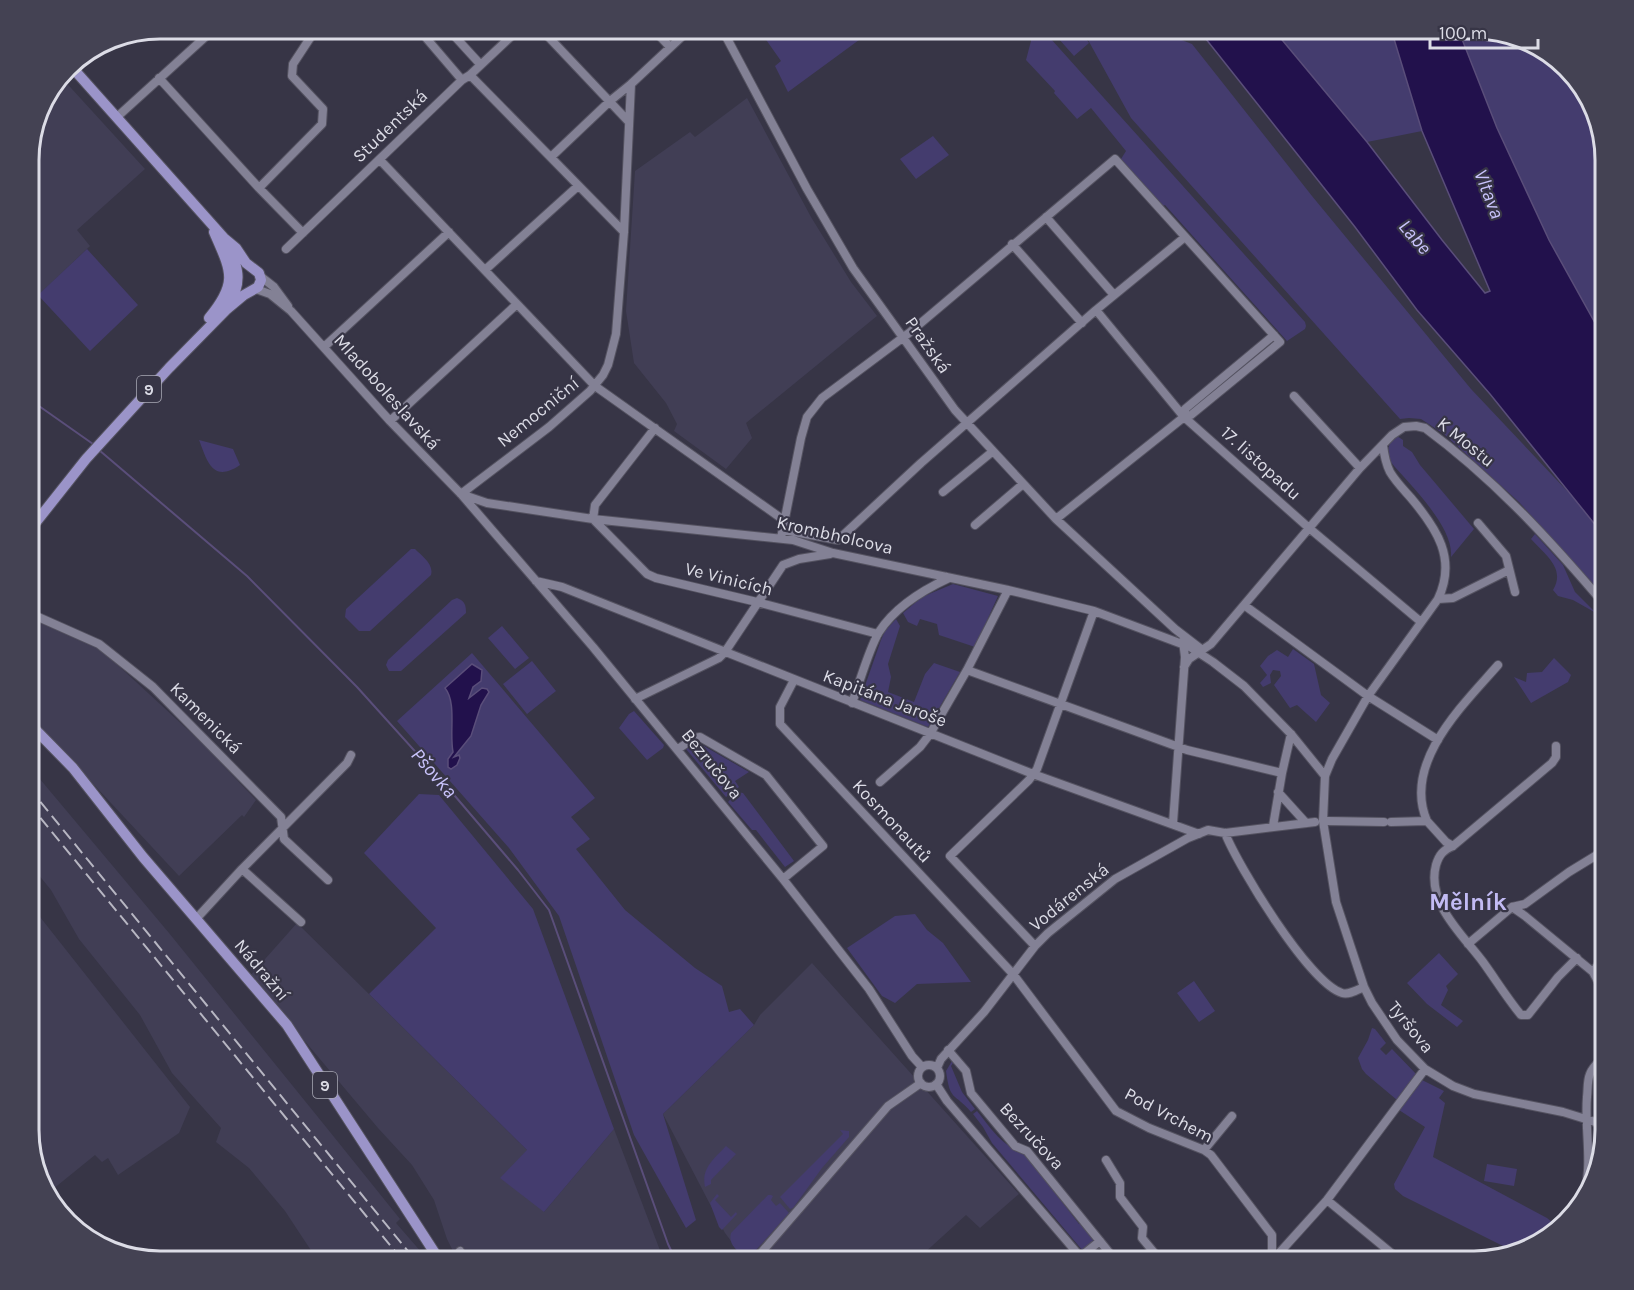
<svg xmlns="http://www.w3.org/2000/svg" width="1634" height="1290" viewBox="0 0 1634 1290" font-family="Karla,sans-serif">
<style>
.built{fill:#413e55}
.green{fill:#443c6e}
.water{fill:#22114c;stroke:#5a4e7a;stroke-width:1.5}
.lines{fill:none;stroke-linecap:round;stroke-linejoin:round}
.stream{stroke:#5a4e7a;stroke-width:2}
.minor-casing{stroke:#545260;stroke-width:10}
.major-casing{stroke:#545260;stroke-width:12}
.minor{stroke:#838195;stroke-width:8}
.major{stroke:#9b94c9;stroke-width:10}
.rail{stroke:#b7b6c2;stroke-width:2;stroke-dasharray:12 6;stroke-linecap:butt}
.labels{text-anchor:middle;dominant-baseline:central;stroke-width:4.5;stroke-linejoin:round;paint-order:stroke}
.shield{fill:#373546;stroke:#aaaab6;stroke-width:1.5}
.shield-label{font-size:16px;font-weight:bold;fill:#dcdce6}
.street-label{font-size:18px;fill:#dcdce6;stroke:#373546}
.water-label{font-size:20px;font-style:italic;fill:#c9c3fc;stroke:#373546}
.district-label{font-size:24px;font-weight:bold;fill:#c2bbf4;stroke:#373546}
.rim{fill:none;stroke:#dcdce6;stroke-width:3}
</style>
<rect width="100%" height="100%" fill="#373546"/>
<path class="built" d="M61 77 145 169 77 230 90 246 29 304V151L42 102Z
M747 98 811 217 851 282 877 316 746 423 752 438 726 469 674 431 677 424 666 403 634 363 626 311 635 171 690 132 695 137Z
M29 612 96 645 200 741 256 800 244 817 242 815 179 876 29 715Z
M29 766 169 933 326 1127 400 1219 396 1223 429 1261H318L285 1211 249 1168 216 1142 221 1128 172 1073 140 1015 79 939 51 890 29 863Z
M29 903 190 1107 179 1133 118 1175 108 1158 102 1162 95 1155 47 1194 42 1188 29 1138Z
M297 923 527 1150 544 1212 614 1129 664 1261H458L447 1239 434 1200 412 1165 378 1128 250 976Z
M812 963 1019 1194 980 1228 966 1215 921 1256 922 1261H746L725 1233 663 1114 754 1025 760 1015Z"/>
<path class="green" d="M754 29H874L788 92 775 66 781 61 762 34 758 35Z
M1023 29H1042L1305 322 1306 326 1305 329 1287 341 1165 205 1163 206 1121 159 1126 151 1091 108 1077 119 1054 93 1055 91 1026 60 1031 41V35Z
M1050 29H1080L1089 43 1074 56Z
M1082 29H1153L1192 44 1312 196 1471 389 1586 511 1605 537V598L1519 502 1444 434 1421 419 1409 418 1400 419 1131 118Z
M1273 29H1391L1422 131 1367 142Z
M1458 29H1474L1524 38 1560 61 1592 102 1605 160V341L1549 240 1497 128Z
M933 136 949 155 916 179 900 159Z
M87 249 138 305 90 351 38 295Z
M1397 436 1403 440V446L1412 452 1420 465 1474 529 1451 557C1454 526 1408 483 1389 460 1386 451 1389 441 1397 436Z
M199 440 233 449 240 465C212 484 207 460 199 440Z
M1535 534 1563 565 1575 592 1596 613 1573 600 1558 596 1553 590C1566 568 1545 555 1531 539Z
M411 549H415C422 556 434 564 431 575L370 631H359L345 617 346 609Z
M953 584 998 596 975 647 939 635 937 624 920 619 917 626 908 622 903 613 922 597Z
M457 598C465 601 466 605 466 613L401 671H389L386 665 388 660 452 600Z
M896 619 900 626 888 664 891 677 888 692 914 702 925 674 934 663 960 672 928 727 860 700 881 640 885 631Z
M502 626 529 658 515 669 488 638Z
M1293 649 1314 664 1321 695 1330 703 1316 722 1297 705 1290 708 1274 685 1281 676 1280 671 1273 670 1270 675 1271 683 1263 687 1260 683 1267 675 1260 666 1268 656 1277 650 1288 657Z
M472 653 595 798 571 817 590 839 576 849 625 910 695 968 722 986 729 1012 740 1009 754 1025 663 1114 696 1220 686 1228 634 1135 559 916 509 848 397 721Z
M1554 658 1571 675 1568 682 1531 703 1514 677 1526 682 1527 673 1542 672Z
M532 661 556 691 527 714 503 684Z
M634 711 664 745 663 748 647 760 619 728 629 714Z
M697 742 749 772 735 781 739 787 726 797 686 749Z
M737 792 743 793 794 861 785 867 756 830H752L728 802Z
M419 794 439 795 533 909 614 1129 544 1212 500 1178 527 1150 369 994 436 928 364 853Z
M915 914 927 930 943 943 971 982 917 984 895 1003 882 996 847 948 895 916Z
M1439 953 1458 974 1446 986 1448 990 1441 1005 1463 1021 1457 1027 1427 1004 1407 983Z
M1194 981 1215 1011 1199 1022 1177 993Z
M1372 1028 1375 1029 1386 1043 1380 1049 1386 1055 1392 1049 1417 1075 1397 1100 1366 1074 1362 1069 1358 1058 1368 1040Z
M952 1061 953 1063 951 1066 962 1092 975 1109 971 1112C954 1092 950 1102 946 1071Z
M1422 1080 1444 1091 1439 1098 1445 1103 1433 1157 1547 1218 1553 1223 1554 1231 1532 1248 1515 1252 1403 1196 1395 1189 1394 1184 1425 1127 1399 1110Z
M977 1111C993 1131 1000 1144 1025 1154L1079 1224 1081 1223 1095 1243 1083 1251 992 1143 983 1127 973 1114Z
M840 1130 849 1131V1137L822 1168 793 1208 790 1209 780 1197 843 1134Z
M726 1146 736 1154 711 1180V1184L705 1187C701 1168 714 1159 726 1146Z
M1487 1164 1517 1169 1514 1186 1484 1181Z
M717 1194 719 1196 715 1200 731 1217 736 1212 737 1214 722 1230 719 1227 710 1203Z
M768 1195H771L773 1196 771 1200 776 1206 780 1203 789 1213 755 1251 744 1255C736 1251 728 1243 731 1233Z"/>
<path class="water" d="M1198 29H1273L1367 142 1442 240 1485 293 1490 291 1422 131 1391 29H1458L1497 128 1549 240 1605 341V537L1490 394 1417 310 1355 227Z
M472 664 482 670 481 681 473 687 469 698 482 688 487 689 489 692 481 705 471 736 454 757 459 755 460 758 457 765 451 769 448 767V759L453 752C449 732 457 703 445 688Z"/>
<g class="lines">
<path class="stream" d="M29 399 93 444
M99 450 247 576 357 687 449 789 518 870 549 910 668 1244 676 1261"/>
<g class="minor-casing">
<path id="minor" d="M439 29 427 39 462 80
M448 29 480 64
M541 29 629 122
M653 29 670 47
M722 29 807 189 853 268 955 410 1056 519 1175 629 1201 649
M470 75 624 232
M159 78 259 188 303 233
M117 117 214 29
M551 157 610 101 631 84
M380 160 595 386 785 521
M259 188 322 124 323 109 292 76 293 64 316 29
M1046 217 1114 295
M1012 244 1082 323
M286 249 462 80 470 75 519 29
M485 270 578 186
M260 276 274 287 288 306
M256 289 270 294 291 311 390 421 461 494 593 647 783 879 869 989 912 1056 922 1067
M1096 310 1184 417 1309 528 1421 622
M324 347 449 232
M1294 396 1360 468
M390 421 517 304
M655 428 595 505 593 519 647 574 656 578 757 602 878 634
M1383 445C1384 454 1386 464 1390 472 1396 482 1404 490 1411 498 1437 529 1457 559 1438 599L1368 696 1332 759 1325 776 1323 821 1336 902 1364 987 1372 1003 1397 1040 1425 1069 1453 1086 1474 1094 1563 1112 1605 1125
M943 492 992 452
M461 494 487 503 593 519 793 540 833 553 1008 590 1094 611 1190 647 1213 662 1244 686 1291 734 1325 776
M461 494 549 427 590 391 603 375 608 365 616 334 624 232 631 84 690 29
M1056 519 1184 417 1185 409 1274 335
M1478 523 1506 556 1515 592
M975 525 1023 484
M783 530 838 540 921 463 1096 310 1185 237
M781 538 801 438 807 417 822 398 909 333 1115 159 1280 342 1191 415 1184 417
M536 581 562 587 1033 774 1199 834
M1438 599 1453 598 1509 570
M1244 605 1368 696 1438 740
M29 611 36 616 99 644 153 687 281 817 284 839 328 880
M1184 667 1189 659 1211 644 1360 468 1392 435 1404 427 1416 426 1425 428C1493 478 1551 541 1605 605
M967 670 1187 750 1282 773
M794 680 780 707V724L1013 974 1116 1111 1149 1128 1204 1150 1211 1155 1272 1235V1261
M635 699 719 658 725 652 783 565 799 559 830 554
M852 703C860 682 868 651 879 632 895 607 923 590 949 578L947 577
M1556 746V757L1552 763 1453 846C1443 850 1439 855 1436 865 1426 903 1463 935 1483 962 1496 980 1507 998 1521 1015H1528L1558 977 1577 958
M678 749 694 738 700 737 766 775 823 846 783 879
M880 782 920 747 930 734 967 670 1008 590
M1278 792 1306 823
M1328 821 1384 822
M1427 821C1402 763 1463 705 1498 665
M1391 822 1427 821 1446 842 1453 846
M1173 823 1185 657 1183 641
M1273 826 1282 773 1291 734
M1225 833C1238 866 1309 983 1342 993 1349 995 1357 990 1364 987
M242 869 301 922
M1512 907 1525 916 1593 972 1605 994
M196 919 242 869 347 763 351 755
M1468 944 1512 907 1525 904 1569 872 1605 850
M1035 946 950 856 1029 780 1037 769 1094 611
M1593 972 1605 955
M948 1050 966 1071 971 1093 1015 1146 1027 1151 1116 1261
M918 1076a11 11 0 1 1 22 0a11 11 0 1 1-22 0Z
M937 1068 941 1059 984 1012 1035 946 1048 933 1115 879 1188 838 1208 830 1225 833 1315 822
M936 1084 947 1101 1084 1261
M1204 1150 1232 1116
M1106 1160 1120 1183V1197L1143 1227 1142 1238 1161 1261
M1327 1200 1401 1261
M1581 1203C1595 1169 1584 1132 1587 1097 1588 1089 1587 1081 1590 1074 1593 1066 1600 1061 1605 1056
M460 1251 465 1261
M1080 1257 1100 1241
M754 1261 888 1106 921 1083
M1272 1261 1327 1200 1425 1069"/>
</g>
<g class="major-casing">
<path id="major" d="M227 243C238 266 243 282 229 304
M209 318C239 282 231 271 214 232
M29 531 86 459 169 368 226 310 244 295 258 287 261 280 259 273 246 263 236 248 224 238 70 65
M29 723 73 768 143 857 287 1025 440 1261"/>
</g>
<use href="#minor" class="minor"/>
<use href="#major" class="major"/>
<path class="rail" d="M29 788 416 1261
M29 804 403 1261"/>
</g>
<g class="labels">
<g class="shield">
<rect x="137" y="376" width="24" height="26" rx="4.5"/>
<rect x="313" y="1072" width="24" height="26" rx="4.5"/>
</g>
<g class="shield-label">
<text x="149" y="389">9</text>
<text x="325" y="1085">9</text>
</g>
<g class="street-label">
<text transform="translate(390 126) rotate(-44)">Studentská</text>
<text transform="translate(928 345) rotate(55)">Pražská</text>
<text transform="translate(387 392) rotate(48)">Mladoboleslavská</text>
<text transform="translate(538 412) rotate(-39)">Nemocniční</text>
<text transform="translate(1466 442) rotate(39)">K Mostu</text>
<text transform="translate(1261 463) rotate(42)">17. listopadu</text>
<text transform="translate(835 535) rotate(13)">Krombholcova</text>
<text transform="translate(729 579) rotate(14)">Ve Vinicích</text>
<text transform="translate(885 698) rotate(21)">Kapitána Jaroše</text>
<text transform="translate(206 718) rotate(45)">Kamenická</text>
<text transform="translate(712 764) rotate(51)">Bezručova</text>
<text transform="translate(892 821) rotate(47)">Kosmonautů</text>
<text transform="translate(1069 897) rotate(-39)">Vodárenská</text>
<text transform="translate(262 970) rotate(50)">Nádražní</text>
<text transform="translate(1411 1027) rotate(51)">Tyršova</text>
<text transform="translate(1169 1115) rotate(28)">Pod Vrchem</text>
<text transform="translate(1032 1136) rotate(47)">Bezručova</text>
</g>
<g class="water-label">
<text transform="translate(1489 194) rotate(69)">Vltava</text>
<text transform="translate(1415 237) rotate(49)">Labe</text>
<text transform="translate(434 773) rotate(49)">Pšovka</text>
</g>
<g class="district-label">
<text x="1468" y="902">Mělník</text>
</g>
</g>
<path d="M0 0H1634V1290H0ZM160 39H1474A121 121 0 0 1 1595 160V1130A121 121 0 0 1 1474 1251H160A121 121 0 0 1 39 1130V160A121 121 0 0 1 160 39Z" fill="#444253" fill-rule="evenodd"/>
<path class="rim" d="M160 39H1474A121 121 0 0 1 1595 160V1130A121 121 0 0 1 1474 1251H160A121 121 0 0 1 39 1130V160A121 121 0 0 1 160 39Z"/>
<path d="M1430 39v9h108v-9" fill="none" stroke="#dcdce6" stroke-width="3"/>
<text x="1439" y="39" font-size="18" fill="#dcdce6" stroke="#373546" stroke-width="4.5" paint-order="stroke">100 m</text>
</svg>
